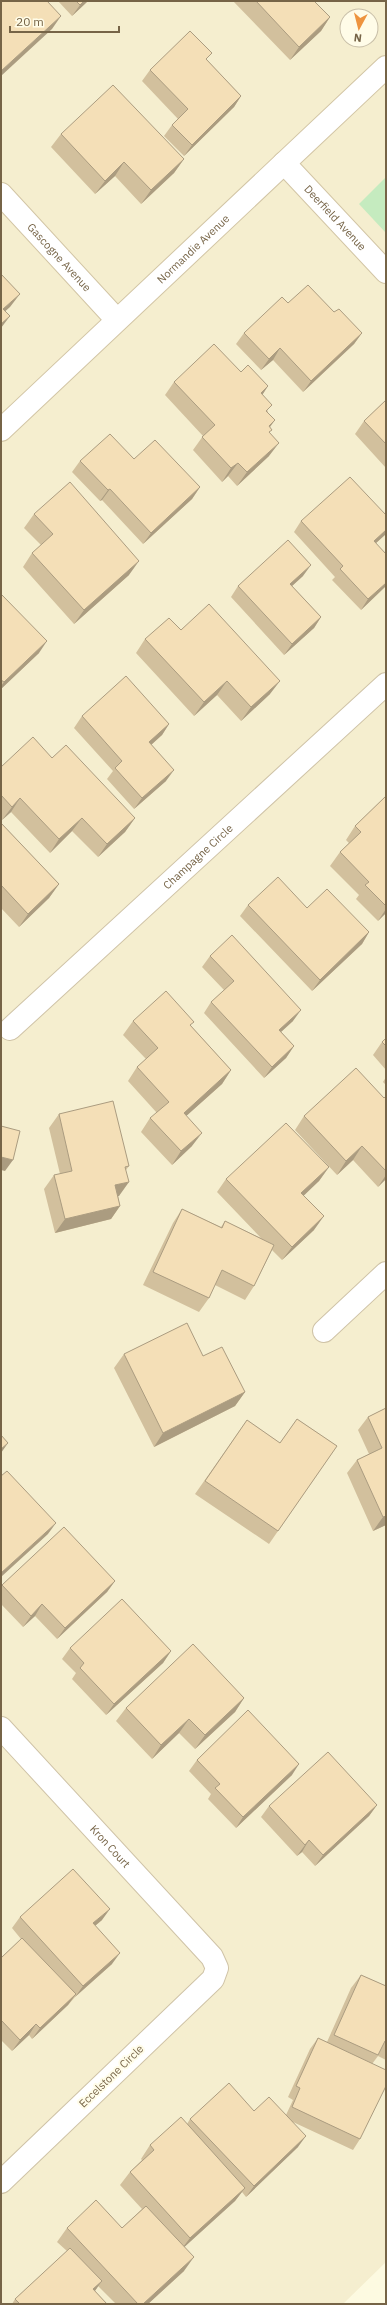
<svg xmlns="http://www.w3.org/2000/svg" width="387" height="2305" viewBox="0 0 387 2305" font-family="'IBM Plex Sans',sans-serif">
<style>
.residential{fill:#f5eecf;fill-rule:evenodd}
.green{fill:#c5ebbf}
.lines{fill:none;stroke-linecap:round;stroke-linejoin:round}
.street-casing{stroke:#cfc3a7;stroke-width:24}
.secondary-casing{stroke:#d2c5a5;stroke-width:24}
.street{stroke:#fff;stroke-width:22}
.secondary{stroke:#fff;stroke-width:22}
.wall{fill:#d2c09d}
.shaded-wall{fill:#ab9c80}
.building{fill:#f4dfb7;stroke:#ab9c80}
.labels{text-anchor:middle;dominant-baseline:central;stroke-width:4;stroke-linejoin:round;paint-order:stroke}
.street-label{font-size:11px;fill:#766447;stroke:#fffce8}
</style>
<rect width="100%" height="100%" fill="#fdfae1"/>
<path class="residential" d="M1 1H386V2262L343 2304H1ZM347 16H371V40H347Z"/>
<path class="green" d="M386 177V233L359 204Z"/>
<g class="lines">
<g class="street-casing">
<g id="street">
<path id="s1" d="M10 1029 386 684"/>
<path d="M324 1331 386 1273"/>
<path id="s2" d="M1 1728 212 1957 217 1968 213 1979 1 2182"/>
</g>
</g>
<g class="secondary-casing">
<g id="secondary">
<path id="s3" d="M284 163 386 272"/>
<path id="s4" d="M1 194 117 320"/>
<path id="s5" d="M1 430 386 67"/>
</g>
</g>
<use href="#street" class="street"/>
<use href="#secondary" class="secondary"/>
</g>
<path class="wall" d="M58 1H88L72 16Z
M233 1H314L330 17 321 31 290 60Z
M207 60 241 96 234 107 184 156 164 136 172 125 178 119 142 81 150 70Z
M61 134 184 159 174 173 141 204 115 176 95 194 51 147Z
M288 303 334 312 362 333 354 344 303 392 273 360 261 370 236 344 244 333Z
M241 372 268 386 262 395 268 412 270 427 269 456 237 486 228 476 222 482 193 450 203 436 165 395 174 382Z
M386 400V468L355 434 364 421Z
M80 461 200 487 192 499 143 544 102 500 100 501 72 472Z
M34 514 129 575 74 624 23 567 32 553 41 545 24 528Z
M386 515V534L376 543 386 586 361 610 332 580 335 577 294 532 301 521Z
M303 576 292 586 321 617 314 628 284 655 231 597 238 586Z
M1 596 39 653 1 689Z
M181 630 270 694 241 721 217 695 194 716 136 653 145 639Z
M82 716 169 724 162 735 151 745 166 781 134 809 107 779 113 771 74 728Z
M52 758 135 818 125 832 98 857 72 831 50 853 11 812 2 820 1 819V767Z
M386 796V913L378 921 356 899 359 895 330 866 340 852 349 843 346 840 355 826Z
M1 823 59 884 49 898 19 927 1 908Z
M248 905 307 908 369 932 362 944 312 991 240 916Z
M210 956 293 1021 281 1032 294 1046 286 1058 264 1078 204 1013 211 1002 224 990 202 967Z
M133 1021 191 1026 231 1070 222 1084 186 1116 192 1146 172 1165 141 1132 150 1118 157 1113 128 1081 137 1067 146 1059 123 1035Z
M386 1038V1070L373 1055 382 1042Z
M386 1077V1085L383 1082Z
M386 1096V1179L378 1187 353 1160 337 1175 295 1130 304 1116 384 1098Z
M59 1114 129 1166 126 1170 119 1196H118L120 1206 111 1219 55 1233 44 1189 54 1175 60 1174 49 1128Z
M329 1167 319 1181 303 1195 314 1230 282 1260 272 1250 254 1286 245 1300 215 1285 209 1298 199 1312 143 1285 173 1223 182 1209 221 1227 225 1221 261 1238 217 1192 226 1179Z
M124 1354 203 1356 245 1392 235 1406 154 1447 114 1368Z
M386 1408V1525L373 1531 347 1473 357 1460 369 1454 358 1430 368 1417Z
M297 1419 337 1446 269 1544 195 1494 247 1420 280 1443Z
M115 1581 107 1592 57 1639 35 1616 23 1627 1 1604V1587L2 1585Z
M70 1648 171 1651 163 1663 106 1715 72 1679 76 1673 62 1659Z
M244 1698 235 1712 195 1749 179 1733 152 1759 116 1721 126 1708Z
M197 1760 292 1775 236 1828 208 1799 211 1794 189 1771Z
M377 1805 369 1816 315 1866 302 1852 297 1856 261 1817 269 1806Z
M20 1917 102 1920 95 1926 112 1964 75 1997 68 2005 32 2039 29 2035 12 2051 1 2040V1958L21 1939 12 1928Z
M361 1975 386 1986V2060L378 2056 372 2064 360 2139 353 2150 293 2122 298 2147 246 2197 242 2192 235 2201 184 2247V2271L148 2304H116L98 2286 95 2291 107 2304H12L15 2299 67 2251 57 2242 67 2228H122L142 2209 120 2185 130 2172 142 2160 141 2159 150 2145 187 2124 190 2119 254 2111 286 2115 293 2100 288 2097 310 2049 318 2038 327 2042 351 1988Z"/>
<path class="shaded-wall" d="M84 1H88L72 16 80 5Z
M61 16 52 29 1 76V71Z
M330 17 321 31 290 60 299 47Z
M241 96 234 107 184 156 192 145Z
M184 159 174 173 141 204 151 190Z
M124 162 115 176 95 194 105 181Z
M20 294 10 307 1 315 3 309Z
M10 316 1 328V324Z
M362 333 354 344 303 392 311 381Z
M280 348 273 360 261 370 269 359Z
M268 386 259 400 261 393Z
M275 420 265 434 269 426Z
M279 443 269 456 237 486 247 472Z
M238 463 228 476 222 482 231 468Z
M200 487 192 499 143 544 151 533Z
M110 489 102 500 100 501 108 490Z
M386 530V534L366 552 374 541Z
M139 561 129 575 74 624 84 610Z
M311 565 303 576 282 595 290 584Z
M386 583V586L361 610 368 599Z
M321 617 314 628 284 655 292 644Z
M47 641 39 653 1 689V686L4 682Z
M227 681 217 695 194 716 204 702Z
M280 681 270 694 241 721 251 707Z
M169 724 162 735 141 754 149 742Z
M174 770 166 781 134 809 142 798Z
M20 798 11 812 2 820 12 807Z
M82 818 72 831 50 853 59 839Z
M135 818 125 832 98 857 107 844Z
M59 884 49 898 19 927 28 914Z
M386 909V913L378 921Z
M369 932 362 944 312 991 320 980Z
M301 1010 293 1021 271 1041 279 1030Z
M294 1046 286 1058 264 1078 272 1067Z
M231 1070 222 1084 174 1127 184 1113Z
M202 1133 192 1146 172 1165 181 1151Z
M362 1146 353 1160 337 1175 346 1161Z
M1 1157 13 1160 5 1171 1 1170Z
M329 1167 319 1181 292 1207 301 1193Z
M386 1175V1179L378 1187Z
M129 1182 119 1196 106 1199 115 1185Z
M120 1206 111 1219 55 1233 65 1219Z
M324 1216 314 1230 282 1260 292 1247Z
M245 1392 235 1406 154 1447 163 1433Z
M8 1443 1 1453V1449Z
M386 1516V1525L373 1531 383 1517Z
M56 1523 48 1534 1 1577V1573Z
M115 1581 107 1592 57 1639 65 1628Z
M42 1604 35 1616 23 1627 31 1616Z
M171 1651 163 1663 106 1715 114 1704Z
M244 1698 235 1712 195 1749 205 1735Z
M189 1719 179 1733 152 1759 161 1745Z
M299 1764 292 1775 236 1828 243 1817Z
M377 1805 369 1816 315 1866 323 1855Z
M309 1840 302 1852 297 1856 305 1845Z
M110 1909 102 1920 85 1934 93 1923Z
M120 1953 112 1964 75 1997 83 1986Z
M76 1994 68 2005 32 2039 40 2028Z
M36 2024 29 2035 12 2051 20 2040Z
M306 2136 298 2147 246 2197 254 2186Z
M245 2188 235 2201 180 2251 190 2238Z
M194 2257 184 2271 148 2304H143Z
M102 2281 92 2295 93 2289Z"/>
<path class="building" d="M1 1H47L61 16 1 71Z
M76 1H84L80 5Z
M256 1H314L330 17 299 47Z
M190 31 212 53 206 59 241 96 192 145 172 125 188 109 150 70Z
M113 85 184 159 151 190 124 162 105 181 61 134Z
M1 274 20 294 3 309 10 316 1 324Z
M308 285 334 312 339 309 362 333 311 381 280 348 269 359 244 333 282 297 288 303Z
M214 344 241 372 248 365 268 386 261 393 272 405 266 411 275 420 269 426 272 430 269 432 279 443 247 472 238 463 231 468 202 437 215 425 174 382Z
M386 400V444L364 421Z
M110 434 134 459 155 440 200 487 151 533 110 489 108 490 80 461Z
M350 477 386 515V530L374 541 386 554V583L368 599 340 569 343 566 301 521Z
M70 482 139 561 84 610 32 553 53 534 34 514Z
M288 540 311 565 290 584 321 617 292 644 238 586Z
M2 595 47 641 4 682 1 680V596Z
M209 604 280 681 251 707 227 681 204 702 145 639 169 618 181 630Z
M126 676 169 724 149 742 174 770 142 798 115 768 122 761 82 716Z
M33 737 52 758 66 745 135 818 107 844 82 818 59 839 20 798 12 807 1 795V767Z
M386 796V906L365 885 369 882 340 852 361 832 355 826Z
M1 823 59 884 28 914 1 885Z
M278 877 307 908 327 889 369 932 320 980 248 905Z
M232 935 301 1010 279 1030 294 1046 272 1067 211 1002 234 981 210 956Z
M166 991 194 1022 190 1025 231 1070 184 1113 202 1133 181 1151 150 1118 169 1102 137 1067 158 1048 133 1021Z
M386 1038V1046L382 1042Z
M356 1068 384 1098 386 1096V1171L362 1146 346 1161 304 1116Z
M113 1101 129 1166 125 1167 129 1182 115 1185 120 1206 65 1219 54 1175 72 1171 59 1114Z
M286 1123 329 1167 301 1193 324 1216 292 1247 226 1179Z
M1 1126 20 1131 13 1160 1 1157Z
M182 1209 222 1228 225 1221 274 1245 254 1286 222 1270 209 1298 153 1272Z
M187 1323 203 1356 222 1347 245 1392 163 1433 124 1354Z
M386 1408V1516L383 1517 357 1460 382 1448 368 1417Z
M297 1419 337 1446 278 1531 205 1481 247 1420 280 1443Z
M1 1435 8 1443 1 1449Z
M7 1471 56 1523 1 1573V1476Z
M64 1527 115 1581 65 1628 42 1604 31 1616 2 1585Z
M122 1599 171 1651 114 1704 80 1668 84 1663 70 1648Z
M193 1644 244 1698 205 1735 189 1719 161 1745 126 1708Z
M248 1710 299 1764 243 1817 215 1788 220 1784 197 1760Z
M328 1752 377 1805 323 1855 309 1840 305 1845 269 1806Z
M73 1869 110 1909 93 1923 120 1953 83 1986 20 1917Z
M22 1938 76 1994 40 2028 36 2024 20 2040 1 2020V1958Z
M361 1975 386 1986V2042L385 2041 378 2055 334 2035Z
M318 2038 386 2070V2086L360 2139 292 2107 300 2088 296 2086Z
M229 2083 254 2111 269 2097 306 2136 254 2186 190 2119Z
M181 2117 245 2188 190 2238 130 2172 154 2150 150 2145Z
M96 2200 122 2228 146 2206 194 2257 143 2304H138L67 2228Z
M70 2248 102 2281 93 2289 107 2304H20L15 2299Z"/>
<g class="labels">
<g class="street-label">
<text stroke="none"><textPath href="#s3" startOffset="75">Deerfield Avenue</textPath></text>
<text stroke="none"><textPath href="#s5" startOffset="264">Normandie Avenue</textPath></text>
<text stroke="none"><textPath href="#s4" startOffset="86">Gascogne Avenue</textPath></text>
<text stroke="none"><textPath href="#s1" startOffset="255">Champagne Circle</textPath></text>
<text stroke="none"><textPath href="#s2" startOffset="161">Kron Court</textPath></text>
<text transform="translate(111 2076) rotate(-44)">Eccelstone Circle</text>
</g>
</g>
<rect width="387" height="2305" fill="none" stroke="#766447" stroke-width="4"/>
<g transform="translate(359 28) rotate(187)"><circle r="19" fill="#fffce8" stroke="#c8bfa8"/>
<path d="M0-3L7 15L0 10L-7 15Z" fill="#ee943f"/>
<text y="-6" font-size="11" font-weight="bold" text-anchor="middle" fill="#766447">N</text>
</g>
<path d="M10 26v6h109v-6" fill="none" stroke="#766447" stroke-width="2"/>
<text x="16" y="26" font-size="12" fill="#766447" stroke="#fffce8" stroke-width="3" paint-order="stroke">20 m</text>
</svg>
